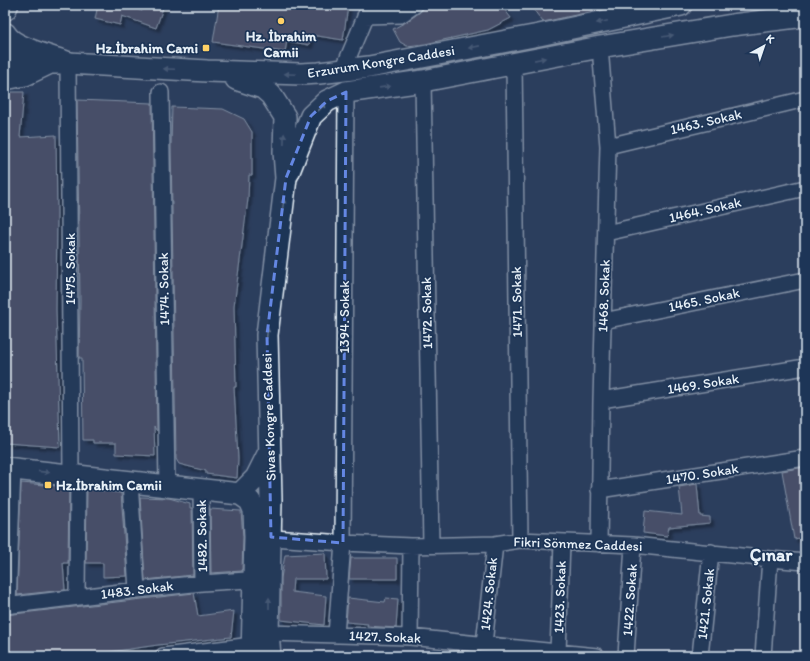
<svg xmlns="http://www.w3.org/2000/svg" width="810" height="661" viewBox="0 0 810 661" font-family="Itim,sans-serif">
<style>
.building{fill:#686276;stroke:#e8f1f8;filter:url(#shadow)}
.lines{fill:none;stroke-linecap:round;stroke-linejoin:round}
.street-casing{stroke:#e8f1f8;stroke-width:18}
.secondary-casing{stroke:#e8f1f8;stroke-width:24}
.primary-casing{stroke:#e8f1f8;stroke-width:25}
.street{stroke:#1d3557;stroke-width:15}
.secondary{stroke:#1d3557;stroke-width:21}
.primary{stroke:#1d3557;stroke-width:22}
.oneway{fill:#64778f}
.marked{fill:none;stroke:#6487e3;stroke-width:3;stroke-dasharray:8 5;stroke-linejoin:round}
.poi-dot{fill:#ffd166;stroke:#1d3557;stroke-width:1.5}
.labels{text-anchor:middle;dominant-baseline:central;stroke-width:3.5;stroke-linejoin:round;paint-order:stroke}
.poi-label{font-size:14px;font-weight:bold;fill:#e8f1f8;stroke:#1d3557}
.street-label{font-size:14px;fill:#e8f1f8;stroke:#1d3557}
.district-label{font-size:18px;font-weight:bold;fill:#e8f1f8;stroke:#1d3557}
</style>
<defs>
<filter id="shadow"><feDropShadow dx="3.5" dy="3.5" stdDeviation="1" flood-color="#0009"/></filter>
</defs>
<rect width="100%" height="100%" fill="#2c3e5d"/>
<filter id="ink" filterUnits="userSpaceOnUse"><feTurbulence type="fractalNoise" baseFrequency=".025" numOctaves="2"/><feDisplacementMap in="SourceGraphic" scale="8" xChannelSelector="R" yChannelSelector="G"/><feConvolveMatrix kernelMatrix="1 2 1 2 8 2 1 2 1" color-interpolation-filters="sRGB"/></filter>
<g filter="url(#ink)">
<path class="building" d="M98 5H124L142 11 144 5H164L156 28 122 16 120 25 95 19Z
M219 5H339L348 6 343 40 311 35 309 45 287 41 285 52 213 42Z
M424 5H501L511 18 488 30 425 44 407 46 400 42 393 29 406 22 420 12 423 9Z
M530 5H603L604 9 543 22Z
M5 92H24L20 137 56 135 57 214 56 310 60 447 5 443Z
M77 100 152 103 157 431 154 427 155 456 116 454V443H93V440H83L82 358H79L80 301Z
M172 107 223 109 244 119 252 132V175H249L248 199 234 306 236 387H234L238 459 237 478 206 474V471L179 464 176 459 171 146Z
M805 467V537L794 539 782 471Z
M21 483 69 487 68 563H63L65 590 17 595Z
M697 484 700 516 710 517V523L669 527 667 536 643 533 645 511 682 515 679 487Z
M87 489 121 493 127 576 103 577V563H86Z
M140 497 169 498 190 504V508H192L193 575 145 580Z
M210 509 241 511 243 537 242 571 211 573Z
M325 553 326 579H293L292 592 326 596 324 625 281 620V578L285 555Z
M351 558H397V579H349Z
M194 593 198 616 234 611 231 637 158 645 82 656H5V615Z
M348 598 385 602 386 598 398 599 396 628 367 626 368 624 346 622Z"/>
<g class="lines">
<g class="street-casing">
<path id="street" d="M365 16 401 15 415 5
M68 63 71 475
M514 64 520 540
M343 70 370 5
M423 81 431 545
M161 92 167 486
M608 146 805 99
M606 233 805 188
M603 321 805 280
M601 400 805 367
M130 482 137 590
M201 489 202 583
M599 490 805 458
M260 537 343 543 411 546 495 544 520 540 633 545 770 559 805 562
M599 544 601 400 608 146 600 47
M77 597 78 476
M5 606 137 590 202 583 263 579
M8 606 13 468
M268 633 410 637 597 656
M336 635 343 543 346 92
M410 637 411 546
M484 644 495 544
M558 652 562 543
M163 656 252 645
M626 656 633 545
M700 656 711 552
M763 656 770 559"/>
</g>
<g class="secondary-casing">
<path id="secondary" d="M5 58 42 63H68L207 71 301 74 319 73 369 67 539 35 681 5
M5 79 25 75 48 64
M236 79 263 88 271 95 285 117 284 152 286 178 267 335 271 500 268 633 270 656
M288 174 311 116 327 101 346 92 423 81 600 47 732 25 805 16
M5 468 240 494
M240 494 250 501 254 510 255 537 252 656
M240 494 256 478 268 454"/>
</g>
<g class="primary-casing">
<path id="primary" d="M5 9 7 5
M5 34C13 49 52 57 68 63"/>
</g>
<use href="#street" class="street"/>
<use href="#secondary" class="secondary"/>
<use href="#primary" class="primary"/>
</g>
<defs><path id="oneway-solid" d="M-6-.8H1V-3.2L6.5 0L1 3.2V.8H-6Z"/></defs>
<g class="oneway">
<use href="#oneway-solid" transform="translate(602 22) rotate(168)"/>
<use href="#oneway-solid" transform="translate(668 36) rotate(-10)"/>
<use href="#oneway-solid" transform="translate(474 47) rotate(169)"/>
<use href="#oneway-solid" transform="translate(540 59) rotate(-11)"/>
<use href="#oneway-solid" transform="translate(169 69) rotate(-177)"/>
<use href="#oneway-solid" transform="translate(290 74) rotate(-178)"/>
<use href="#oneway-solid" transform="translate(385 87) rotate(-8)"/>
<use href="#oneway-solid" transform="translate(322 107) rotate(-44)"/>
<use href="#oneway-solid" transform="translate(284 139) rotate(-89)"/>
<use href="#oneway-solid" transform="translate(283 204) rotate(-83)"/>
<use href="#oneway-solid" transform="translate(267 333) rotate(-86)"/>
<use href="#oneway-solid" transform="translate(44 472) rotate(6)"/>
<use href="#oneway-solid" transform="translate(269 603) rotate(-90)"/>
</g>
</g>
<path d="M0 0H810V661H0ZM346 92 343 543 271 537 267 335 286 178 311 116 327 101Z" fill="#2c3e5d" fill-opacity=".55" fill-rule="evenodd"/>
<path class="marked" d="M346 92 343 543 271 537 267 335 286 178 311 116 327 101Z"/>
<g class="poi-dot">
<circle cx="281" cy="21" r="4"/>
<rect x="202" y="44" width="8" height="8" rx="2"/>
<rect x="44" y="481" width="8" height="8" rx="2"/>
</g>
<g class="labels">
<g class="poi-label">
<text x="281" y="36">Hz. İbrahim<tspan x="281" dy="16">Camii</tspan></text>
<text x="198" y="48" text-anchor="end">Hz.İbrahim Cami</text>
<text x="56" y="485" text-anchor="start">Hz.İbrahim Camii</text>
</g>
<g class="street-label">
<text transform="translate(381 62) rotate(-9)">Erzurum Kongre Caddesi</text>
<text transform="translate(706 122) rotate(-13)">1463. Sokak</text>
<text transform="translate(705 210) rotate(-13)">1464. Sokak</text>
<text transform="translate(70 269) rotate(-90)">1475. Sokak</text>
<text transform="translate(164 289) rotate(-91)">1474. Sokak</text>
<text transform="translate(604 296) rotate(-88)">1468. Sokak</text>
<text transform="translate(704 300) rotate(-12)">1465. Sokak</text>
<text transform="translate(517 302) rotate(-91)">1471. Sokak</text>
<text transform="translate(427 313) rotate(-91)">1472. Sokak</text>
<text transform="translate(344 317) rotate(-90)">1394. Sokak</text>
<text transform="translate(703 384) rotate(-9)">1469. Sokak</text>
<text transform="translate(269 417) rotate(-92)">Sivas Kongre Caddesi</text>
<text transform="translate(702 474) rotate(-9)">1470. Sokak</text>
<text transform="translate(202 536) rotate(-91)">1482. Sokak</text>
<text transform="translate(578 544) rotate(2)">Fikri Sönmez Caddesi</text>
<text transform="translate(137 590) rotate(-7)">1483. Sokak</text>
<text transform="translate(489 594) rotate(-84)">1424. Sokak</text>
<text transform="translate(560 597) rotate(-88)">1423. Sokak</text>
<text transform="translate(630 600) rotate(-86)">1422. Sokak</text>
<text transform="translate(706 604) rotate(-84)">1421. Sokak</text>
<text transform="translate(385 637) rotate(2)">1427. Sokak</text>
</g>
<g class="district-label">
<text x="771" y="555">Çınar</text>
</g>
</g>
<rect width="810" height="661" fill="none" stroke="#1d3557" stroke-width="20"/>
<rect x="10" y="10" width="790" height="641" fill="none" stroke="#e8f1f8" stroke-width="1.5" filter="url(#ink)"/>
<g transform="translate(764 46) rotate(40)" stroke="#1d3557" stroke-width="3" paint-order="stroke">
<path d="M0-3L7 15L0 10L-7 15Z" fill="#e8f1f8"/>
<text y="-6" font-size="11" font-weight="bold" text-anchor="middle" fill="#e8f1f8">K</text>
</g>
</svg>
